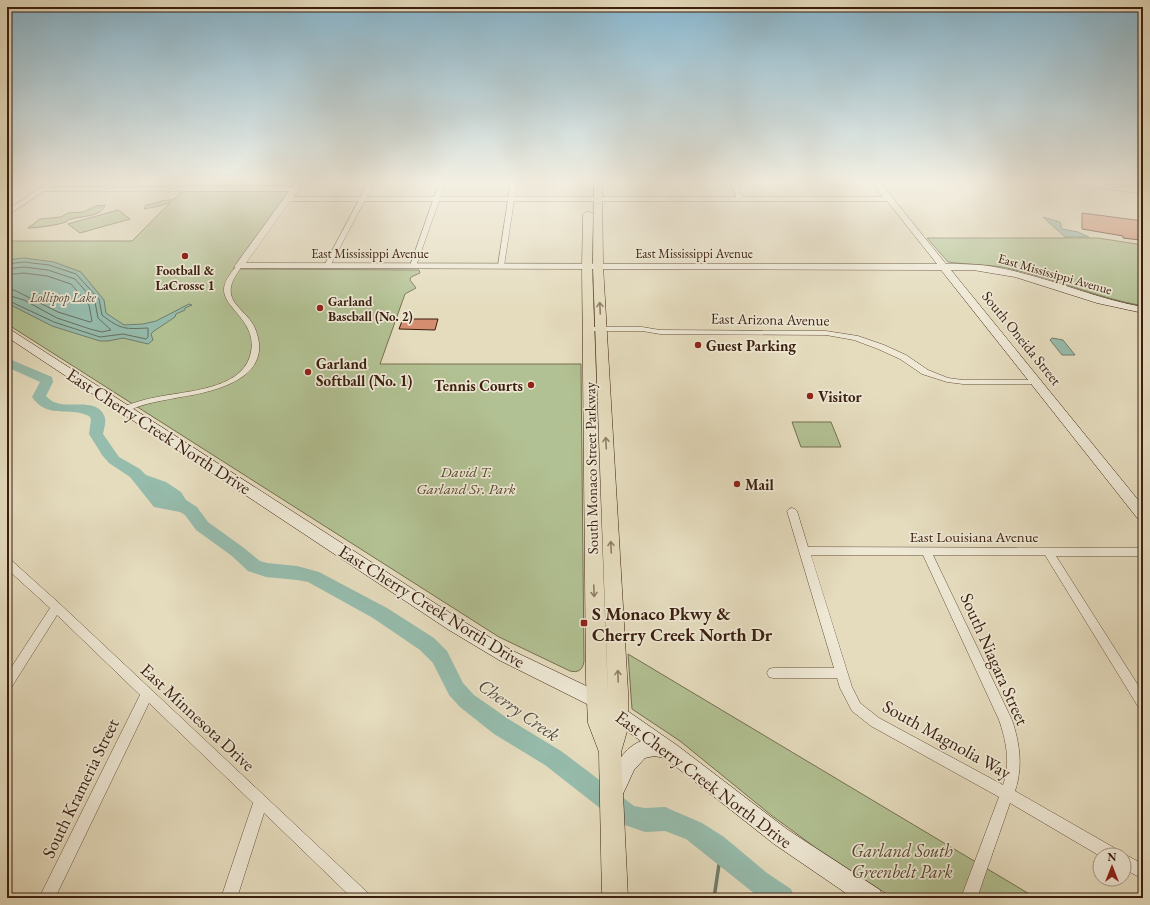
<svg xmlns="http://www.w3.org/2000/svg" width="1150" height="905" viewBox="0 0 1150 905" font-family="'EB Garamond',serif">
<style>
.green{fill:#b2c193;stroke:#767050}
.water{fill:#96bcad;stroke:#727d6d}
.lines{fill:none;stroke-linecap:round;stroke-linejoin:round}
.shore{stroke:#686e5e;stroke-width:1}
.stream{stroke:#727d6d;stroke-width:3.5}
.river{fill:#96bcad;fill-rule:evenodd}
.building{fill:#d48d6f;stroke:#3b1f0e}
.street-casing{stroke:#664e3a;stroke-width:1}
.secondary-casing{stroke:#3b1f0e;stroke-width:1}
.primary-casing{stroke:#3b1f0e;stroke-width:1}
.street{fill:#eee8d5;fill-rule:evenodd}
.secondary{fill:#eee8d5;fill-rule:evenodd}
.primary{fill:#e5dcbe;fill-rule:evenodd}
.oneway{stroke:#907e66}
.poi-dot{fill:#8f2418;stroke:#eee8d5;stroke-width:1.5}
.labels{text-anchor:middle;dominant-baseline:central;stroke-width:3.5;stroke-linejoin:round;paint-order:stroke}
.far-street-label{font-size:13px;fill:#3b1f0e;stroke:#eee8d5}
.far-poi-label{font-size:13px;font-weight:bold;fill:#3b1f0e;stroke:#eee8d5}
.far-water-label{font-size:13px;font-style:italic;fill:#564e3e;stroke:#eee8d5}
.street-label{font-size:15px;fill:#3b1f0e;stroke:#eee8d5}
.poi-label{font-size:15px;font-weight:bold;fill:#3b1f0e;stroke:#eee8d5;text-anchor:start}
.park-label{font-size:15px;font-style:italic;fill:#59482f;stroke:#eee8d5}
.near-street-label{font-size:18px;fill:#3b1f0e;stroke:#eee8d5}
.near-poi-label{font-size:18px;font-weight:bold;fill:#3b1f0e;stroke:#eee8d5;text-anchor:start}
.near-park-label{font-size:18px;font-style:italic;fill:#59482f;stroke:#eee8d5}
.near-water-label{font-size:19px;font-style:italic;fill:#564e3e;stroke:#eee8d5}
</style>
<rect width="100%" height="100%" fill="#e5dcbe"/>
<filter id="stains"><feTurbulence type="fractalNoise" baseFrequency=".005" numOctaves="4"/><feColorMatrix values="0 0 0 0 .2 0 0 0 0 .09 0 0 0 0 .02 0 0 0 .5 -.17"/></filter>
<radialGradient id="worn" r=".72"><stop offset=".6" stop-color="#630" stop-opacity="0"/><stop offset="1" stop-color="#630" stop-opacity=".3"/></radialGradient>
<path class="green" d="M270 181H296L291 187H265Z
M182 191H289L233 269 419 270 420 273 411 277 410 280 416 288 405 294 380 364H581L584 661C583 670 578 673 570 671L499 637 7 324V241H132L171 202 160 206 144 209 146 205C156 204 163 199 173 200Z
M105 205C102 217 81 216 71 219 66 220 70 219 66 222 58 225 37 228 28 228L40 219 61 217 68 213 84 212 96 206Z
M118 210 130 219 80 233 68 224Z
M927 238H1098L1143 245V306C1098 298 1056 279 1011 269 990 264 969 265 948 262Z
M792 422H831L841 447H801Z
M628 654 1036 898H893L816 848 771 815 680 741 632 709Z"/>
<path class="water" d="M1043 217 1060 222 1062 229 1078 232 1089 237H1065Z
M24 258 54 262 81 272 104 300 106 313 124 325 143 324 156 321 189 304 192 305 185 308V310L176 314 175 317 154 331 151 334 153 340 148 344 123 338 108 341H100L52 326 7 303V260Z
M1052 338 1063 340 1075 355H1062L1050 340Z"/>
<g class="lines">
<path class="shore" d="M7 264 24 262 49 265 76 274 99 299 102 315C121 330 125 329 148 328V337L146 339 123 334 100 337 54 322 7 300
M7 269 24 267 48 270 75 279 95 302 98 318 111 330 102 332 90 329 57 318 24 300 7 295
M7 275 23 273 47 276 71 284 89 305 92 321 90 322 58 312 14 290 7 289"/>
<path class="stream" d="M714 898 721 851"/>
<path class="river" d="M7 358 52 377 53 382 46 396C49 399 52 402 57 403 71 408 99 397 105 418 106 423 104 429 103 434L119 457 140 469 146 475 166 482 181 492 186 500 197 507 208 522 244 548 260 561 267 563 297 566 319 572 387 608 434 638 447 651 463 683 474 695 510 720 561 751 634 806 645 808 665 807 702 823 724 837 767 873 791 889 795 898H760L686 839 665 831 645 832 619 823 545 765 494 734 460 707 449 695 433 663 420 650 373 618 308 582 297 580 266 577 248 571 232 556 196 530 185 515 180 512 154 507 130 477 109 463 102 455 89 434 91 419 89 416C69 406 48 420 32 397L40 382 7 367Z"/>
</g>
<path class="building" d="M1082 213 1143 221V239L1139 238 1140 240 1123 238V236L1082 229Z
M413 319H438L435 330 399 329 402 321H412Z"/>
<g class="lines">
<g class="street-casing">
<path id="street" d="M113 181H119L109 190H105V188Z
M175 181H181L172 190H168V188Z
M237 181H243L235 190H231L230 189Z
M369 181H375L330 266 325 267 324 266Z
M440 181H446L416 266 411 267 410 266Z
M511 181H517L504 266 501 268 498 266Z
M730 181H736L743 199 742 200 737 199Z
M239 264 242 266C237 274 229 283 231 294 233 306 248 314 254 326 277 377 218 391 181 397 166 400 151 402 137 407 132 409 127 412 122 411L121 409 122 407C133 403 145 399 157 397 185 391 240 390 250 356 260 321 222 309 224 288 225 279 232 272 237 265Z
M592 327H642L660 330 826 331 858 336 884 345 906 355 928 370 948 378 963 380H1037L1041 382 1037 384H963L947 382 922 374 900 359 878 349 854 340 826 335 660 334 642 331H592Z
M792 508 795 509 797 511 808 547 1143 548V556H1056L1143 693V709L1139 708 1045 555H933L1012 720C1020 744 1023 767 1015 791L1118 850 1120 855 1100 856 1010 803 977 898H961L999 797 871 726 852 711 840 688 837 678H773L769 677 767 673 769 669 773 668H834L787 511 789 509ZM811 555H923L999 720C1006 740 1011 764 1003 785L879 718 860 703 852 687Z
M7 559 11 560 60 604 368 893 371 898H352L264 813 237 898H221L253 803 149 703 55 898H39L140 695 57 615 11 688 7 689V674L50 608 7 569Z
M1124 854 1143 864V879L1124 869V855H1121Z"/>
</g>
<g class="secondary-casing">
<path id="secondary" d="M297 181H305L294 197H883L871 181H879L946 264C963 264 979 264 995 267 1046 276 1093 298 1143 307V313L1097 303 1015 277 973 270H951L1143 506V521L1138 519 941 270 236 268 234 266 236 264 289 191H44L7 216V210L49 182 53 184 50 187H293ZM290 201H887L937 264 246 263Z
M7 329 11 330 461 620 511 650 603 694 678 746 788 830 880 890 883 898H853L774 844 665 758 654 756 645 758 634 770 622 796 615 798 608 796 605 789C614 770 620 750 641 741L591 706 499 660 449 630 7 337Z"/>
</g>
<g class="primary-casing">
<path id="primary" d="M594 181H602L603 266 628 692V728L621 752 628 898H602L599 752 588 723 586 680 582 266 583 214 588 211 593 214 592 266 608 697 593 266Z
M1068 181H1091L1143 188V194L1072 184Z"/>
</g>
<use href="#street" class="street"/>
<use href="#secondary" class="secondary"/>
<use href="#primary" class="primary"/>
</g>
<defs><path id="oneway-shaft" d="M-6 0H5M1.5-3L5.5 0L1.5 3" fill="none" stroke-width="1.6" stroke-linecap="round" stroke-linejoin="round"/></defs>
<g class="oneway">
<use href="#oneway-shaft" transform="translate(600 308) rotate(-93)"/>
<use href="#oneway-shaft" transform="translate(606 443) rotate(-93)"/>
<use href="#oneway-shaft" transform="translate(611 547) rotate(-93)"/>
<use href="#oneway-shaft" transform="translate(594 591) rotate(88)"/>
<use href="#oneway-shaft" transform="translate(618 676) rotate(-92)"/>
</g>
<linearGradient id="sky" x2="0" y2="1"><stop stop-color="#87b7d0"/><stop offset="0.59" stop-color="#f3efe2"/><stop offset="1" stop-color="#f3efe2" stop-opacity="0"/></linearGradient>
<rect width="1150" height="308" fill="url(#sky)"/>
<g class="poi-dot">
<circle cx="185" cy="256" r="4"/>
<circle cx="320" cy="308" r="4"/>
<circle cx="698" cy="345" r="4"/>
<circle cx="308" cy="372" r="4"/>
<circle cx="531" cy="385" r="4"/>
<circle cx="810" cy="396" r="4"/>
<circle cx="737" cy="484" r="4"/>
<rect x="580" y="619" width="8" height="8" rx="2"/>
</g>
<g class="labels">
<g class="far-street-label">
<text x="370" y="253">East Mississippi Avenue</text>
<text x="694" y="253">East Mississippi Avenue</text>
<text transform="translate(1055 274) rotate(16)">East Mississippi Avenue</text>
</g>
<g class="far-poi-label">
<text x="185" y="270">Football &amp;<tspan x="185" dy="15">LaCrosse 1</tspan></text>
<text x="328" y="301" text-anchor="start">Garland<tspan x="328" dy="15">Baseball (No. 2)</tspan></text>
</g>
<g class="far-water-label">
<text x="63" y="297">Lollipop Lake</text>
</g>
<g class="street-label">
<text transform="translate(770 319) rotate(1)">East Arizona Avenue</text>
<text transform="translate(1022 338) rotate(51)">South Oneida Street</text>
<text transform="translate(591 468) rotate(-91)">South Monaco Street Parkway</text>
<text x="974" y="536">East Louisiana Avenue</text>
</g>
<g class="poi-label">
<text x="706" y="345">Guest Parking</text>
<text x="316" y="363">Garland<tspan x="316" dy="17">Softball (No. 1)</tspan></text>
<text x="523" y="385" text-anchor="end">Tennis Courts</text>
<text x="818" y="396">Visitor</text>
<text x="745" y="484">Mail</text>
</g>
<g class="park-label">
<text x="466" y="471">David T.<tspan x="466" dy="17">Garland Sr. Park</tspan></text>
</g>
<g class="near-street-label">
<text transform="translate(159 431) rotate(33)">East Cherry Creek North Drive</text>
<text transform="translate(432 606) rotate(32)">East Cherry Creek North Drive</text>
<text transform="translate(995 659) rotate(66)">South Niagara Street</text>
<text transform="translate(198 717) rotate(43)">East Minnesota Drive</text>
<text transform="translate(947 739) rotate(29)">South Magnolia Way</text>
<text transform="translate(704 779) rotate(37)">East Cherry Creek North Drive</text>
<text transform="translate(80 788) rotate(-64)">South Krameria Street</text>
</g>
<g class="near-poi-label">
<text x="592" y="613">S Monaco Pkwy &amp;<tspan x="592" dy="21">Cherry Creek North Dr</tspan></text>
</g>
<g class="near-park-label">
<text x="902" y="850">Garland South<tspan x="902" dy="21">Greenbelt Park</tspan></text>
</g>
<g class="near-water-label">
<text transform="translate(519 710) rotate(35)">Cherry Creek</text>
</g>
</g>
<rect width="1150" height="905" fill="none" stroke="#e5dcbe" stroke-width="24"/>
<rect x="8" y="8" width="1134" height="889" fill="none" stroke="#3b1f0e" stroke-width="2"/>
<rect x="12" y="12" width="1126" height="881" fill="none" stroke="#3b1f0e"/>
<g transform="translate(1112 867)"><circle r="19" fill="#eee8d5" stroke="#a69885"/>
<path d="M0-3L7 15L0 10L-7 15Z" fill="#8f2418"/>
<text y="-6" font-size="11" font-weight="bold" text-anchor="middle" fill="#3b1f0e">N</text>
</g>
<rect width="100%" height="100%" filter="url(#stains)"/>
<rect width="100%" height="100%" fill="url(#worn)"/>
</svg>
